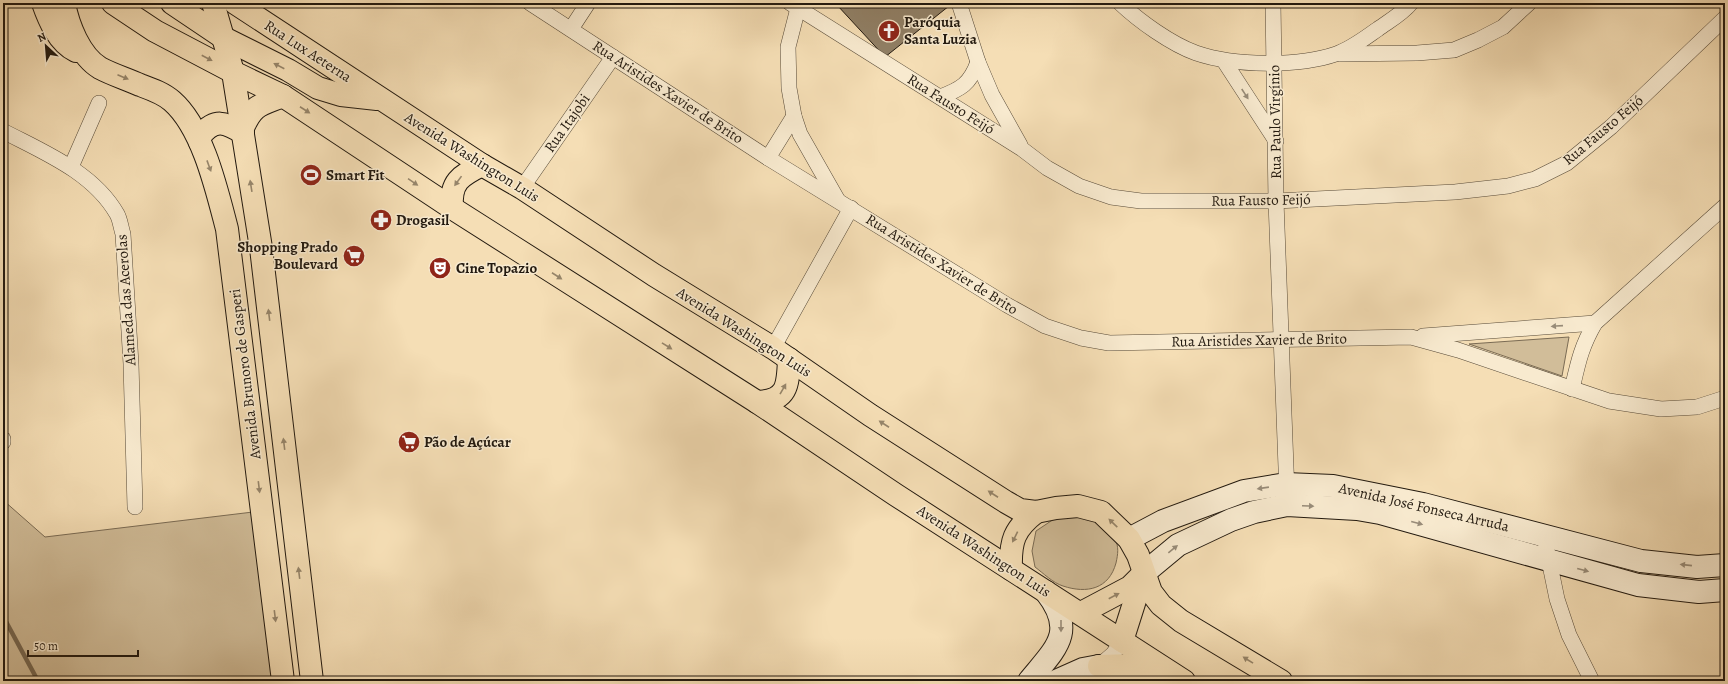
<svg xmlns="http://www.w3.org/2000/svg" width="1728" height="684" font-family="Alegreya,serif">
<rect width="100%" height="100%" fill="#f5deb5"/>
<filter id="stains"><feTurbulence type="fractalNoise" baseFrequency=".005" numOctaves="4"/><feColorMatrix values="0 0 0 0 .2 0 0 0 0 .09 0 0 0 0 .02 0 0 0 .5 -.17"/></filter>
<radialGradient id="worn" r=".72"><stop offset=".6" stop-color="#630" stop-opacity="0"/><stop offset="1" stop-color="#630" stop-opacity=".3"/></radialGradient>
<!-- green -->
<g fill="#d1bd99" stroke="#7a6b54">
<polygon points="1569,337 1562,376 1469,344"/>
<polygon points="3,500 45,537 253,512 273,681 3,681"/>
<path d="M1084,514C1095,520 1109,526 1115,539C1119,547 1118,554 1116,563C1109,589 1087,594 1063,586C1053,583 1043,573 1035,567L1032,551L1036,531L1057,517Z"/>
</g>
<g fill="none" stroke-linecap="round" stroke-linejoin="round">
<!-- stream -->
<polyline stroke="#756751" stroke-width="4.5" points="3,616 38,681"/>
</g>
<!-- building -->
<polygon fill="#907f65" stroke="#22190f" points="838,3 946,3 949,6 885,57 837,5"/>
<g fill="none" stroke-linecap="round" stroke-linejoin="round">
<!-- street casing -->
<g stroke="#574a38" stroke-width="16">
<g id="street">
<polyline points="530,3 768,158 1007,305 1045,326 1081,338 1109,343 1411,337 1458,350 1609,401 1661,409 1697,407 1725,398"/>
<polyline points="790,3 1022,149 1047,168 1079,186 1111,197 1141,201 1276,201 1455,192 1508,186 1535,179 1567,163 1611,127 1725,18"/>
<polyline points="801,3 798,8 788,47 789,88 794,116 800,134 837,199"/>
<polyline points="959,3 978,62 992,95 1020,145"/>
<path d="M1120,3C1139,21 1171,44 1196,53C1234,66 1298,67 1336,54C1351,49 1365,38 1378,29C1389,21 1402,14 1411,3"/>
<polyline points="1273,3 1276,201 1287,494"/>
<polyline points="571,29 588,3"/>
<polyline points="1339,54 1417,53 1454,50 1478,40 1503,27 1529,3"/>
<polyline points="1224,61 1276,141"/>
<path d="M940,97C961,89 970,84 978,62"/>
<path d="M3,131C43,152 93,172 117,214C120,219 121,228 123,234L131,364L135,507"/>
<polyline points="768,158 794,116"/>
<polyline points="71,167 99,103"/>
<polyline points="522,188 613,57"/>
<polyline points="1423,336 1595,323"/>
<polyline points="773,348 851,208"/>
<path d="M1572,389C1578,363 1581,347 1595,323L1725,206"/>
<polyline points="3,439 3,442"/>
<polyline points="1544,536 1557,599 1569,635 1592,681"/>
<polyline points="1099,666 1113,654 1122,641"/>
</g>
</g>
<!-- secondary casing -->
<g stroke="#22190f" stroke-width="24">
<g id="secondary">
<polyline points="1129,539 1163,521 1244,491 1286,484 1333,486 1423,504 1641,561 1697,567 1725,565"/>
<polyline points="1143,574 1178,545 1231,520 1254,512 1287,505 1357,509 1380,513 1638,585 1699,592 1725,590"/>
<path d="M1029,681C1056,648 1077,632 1046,592"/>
<polyline points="1056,681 1083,669 1099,666"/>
</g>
</g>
<!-- primary casing -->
<g stroke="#22190f" stroke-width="24">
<g id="primary">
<path d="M43,3C49,20 58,42 76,51"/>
<path d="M64,3C68,25 80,56 100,68C113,75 127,79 140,85C151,89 163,93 172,101C203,128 217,191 227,229L283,681"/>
<polyline points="113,3 155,31 233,72 283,96 452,208 757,402 896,495 1184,681"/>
<polyline points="172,3 224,38 288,70 318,88 341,95 377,99"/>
<polyline points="213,3 233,72 261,248 312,681"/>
<polyline points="235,3 482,165 522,188 654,275 773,348 870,415 1006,502 1020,510 1036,512 1056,508 1078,506 1101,512 1129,539 1138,555 1151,592 1161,605 1181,621 1281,681"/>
<path d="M243,128C253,104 261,105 283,96"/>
<path d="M200,142V136C215,118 225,122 243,133"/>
<path d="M452,208C450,182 460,176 482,165"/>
<path d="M757,402C788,401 788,385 789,359"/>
<path d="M1011,569C1010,541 1014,529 1036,512"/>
<polyline points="1081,613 1130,587 1143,574"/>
<polyline points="1122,641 1143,575"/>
<polyline points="1099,666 1135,665 1161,668"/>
</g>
</g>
<!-- street -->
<use href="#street" stroke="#f8eacf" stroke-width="15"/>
<!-- secondary -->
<use href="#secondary" stroke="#f8eacf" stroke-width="22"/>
<!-- primary -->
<use href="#primary" stroke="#f5deb5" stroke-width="22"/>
</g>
<!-- one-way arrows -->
<defs><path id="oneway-solid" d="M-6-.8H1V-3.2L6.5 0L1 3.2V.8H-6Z"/></defs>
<g fill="#96856a">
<use href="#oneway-solid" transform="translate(207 58) rotate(28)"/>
<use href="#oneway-solid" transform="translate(279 66) rotate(-153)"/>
<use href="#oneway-solid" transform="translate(123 77) rotate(23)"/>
<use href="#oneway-solid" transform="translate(305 110) rotate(33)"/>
<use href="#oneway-solid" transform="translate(209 166) rotate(70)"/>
<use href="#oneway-solid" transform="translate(458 181) rotate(126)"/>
<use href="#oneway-solid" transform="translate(413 182) rotate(34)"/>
<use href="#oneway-solid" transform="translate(251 186) rotate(-99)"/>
<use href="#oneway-solid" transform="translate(557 276) rotate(33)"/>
<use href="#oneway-solid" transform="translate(269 315) rotate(-97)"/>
<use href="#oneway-solid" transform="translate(667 346) rotate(32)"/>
<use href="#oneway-solid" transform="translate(783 389) rotate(-60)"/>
<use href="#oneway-solid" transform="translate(884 424) rotate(-147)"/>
<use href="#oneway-solid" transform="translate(284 444) rotate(-97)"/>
<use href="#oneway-solid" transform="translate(259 487) rotate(83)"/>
<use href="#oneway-solid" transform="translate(993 494) rotate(-147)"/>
<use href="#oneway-solid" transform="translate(1113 523) rotate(-136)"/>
<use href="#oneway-solid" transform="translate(1015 537) rotate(116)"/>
<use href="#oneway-solid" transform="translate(299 573) rotate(-97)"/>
<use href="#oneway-solid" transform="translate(1114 596) rotate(-28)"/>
<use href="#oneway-solid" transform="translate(275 616) rotate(83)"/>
<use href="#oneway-solid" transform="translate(1248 660) rotate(-148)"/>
</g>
<g fill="#988c79">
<use href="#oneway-solid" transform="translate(1245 94) rotate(57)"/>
<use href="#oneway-solid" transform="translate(1557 326) rotate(176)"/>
<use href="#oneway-solid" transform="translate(1263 488) rotate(172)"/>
<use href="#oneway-solid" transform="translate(1308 506) rotate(3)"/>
<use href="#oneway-solid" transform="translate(1417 523) rotate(15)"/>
<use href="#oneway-solid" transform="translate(1173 549) rotate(-39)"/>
<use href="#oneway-solid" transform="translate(1686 565) rotate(-174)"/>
<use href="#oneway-solid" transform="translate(1583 570) rotate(15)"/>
<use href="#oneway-solid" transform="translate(1061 626) rotate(90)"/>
</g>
<!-- icons -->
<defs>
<g id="church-disc" transform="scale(1.15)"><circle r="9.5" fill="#8f2418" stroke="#f8eacf"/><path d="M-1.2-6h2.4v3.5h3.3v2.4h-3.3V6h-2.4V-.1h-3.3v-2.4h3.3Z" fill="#fff"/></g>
<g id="stadium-disc" transform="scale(1.15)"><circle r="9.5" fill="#8f2418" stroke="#f8eacf"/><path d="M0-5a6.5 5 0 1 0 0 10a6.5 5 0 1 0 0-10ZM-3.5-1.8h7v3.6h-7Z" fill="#fff"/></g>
<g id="pharmacy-disc" transform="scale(1.15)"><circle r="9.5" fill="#8f2418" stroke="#f8eacf"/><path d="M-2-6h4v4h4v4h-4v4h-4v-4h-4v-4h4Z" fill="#fff"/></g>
<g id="supermarket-disc" transform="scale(1.15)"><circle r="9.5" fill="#8f2418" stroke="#f8eacf"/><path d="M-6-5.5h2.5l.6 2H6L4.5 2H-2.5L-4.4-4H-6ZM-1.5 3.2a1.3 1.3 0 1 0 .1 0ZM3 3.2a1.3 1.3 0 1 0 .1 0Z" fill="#fff"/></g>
<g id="theatre-disc" transform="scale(1.15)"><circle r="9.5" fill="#8f2418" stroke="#f8eacf"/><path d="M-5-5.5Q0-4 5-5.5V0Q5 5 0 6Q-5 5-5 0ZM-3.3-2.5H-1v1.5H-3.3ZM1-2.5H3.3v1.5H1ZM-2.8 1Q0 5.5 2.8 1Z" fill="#fff"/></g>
</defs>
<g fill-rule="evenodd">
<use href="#church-disc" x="889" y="31"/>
<use href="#stadium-disc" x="311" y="175"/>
<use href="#pharmacy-disc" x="381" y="220"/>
<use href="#supermarket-disc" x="354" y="256"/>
<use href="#theatre-disc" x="440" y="268"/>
<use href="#supermarket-disc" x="409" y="442"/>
</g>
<g text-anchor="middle" stroke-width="3" stroke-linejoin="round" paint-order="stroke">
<!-- poi labels -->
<g font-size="15" font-weight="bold" fill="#22190f" stroke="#f8eacf" text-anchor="start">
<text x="904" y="27">Paróquia<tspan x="904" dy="17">Santa Luzia</tspan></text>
<text x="326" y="180">Smart Fit</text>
<text x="396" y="225">Drogasil</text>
<text x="338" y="252" text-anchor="end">Shopping Prado<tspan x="338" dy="17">Boulevard</tspan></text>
<text x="456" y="273">Cine Topazio</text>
<text x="424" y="447">Pão de Açúcar</text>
</g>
<!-- street labels -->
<g font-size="15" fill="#22190f" stroke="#f8eacf">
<text transform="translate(308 51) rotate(33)" y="5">Rua Lux Aeterna</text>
<text transform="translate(668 92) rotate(33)" y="5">Rua Aristides Xavier de Brito</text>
<text transform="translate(951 104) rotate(32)" y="5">Rua Fausto Feijó</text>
<text transform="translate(1275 122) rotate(-91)" y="5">Rua Paulo Virgínio</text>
<text transform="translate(567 123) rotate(-55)" y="5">Rua Itajobi</text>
<text transform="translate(1603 130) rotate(-40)" y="5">Rua Fausto Feijó</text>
<text transform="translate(472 157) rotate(32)" y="5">Avenida Washington Luis</text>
<text transform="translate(1261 200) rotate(-1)" y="5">Rua Fausto Feijó</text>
<text transform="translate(942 264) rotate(32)" y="5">Rua Aristides Xavier de Brito</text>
<text transform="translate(126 300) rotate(-94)" y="5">Alameda das Acerolas</text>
<text transform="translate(744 332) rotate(32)" y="5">Avenida Washington Luis</text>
<text transform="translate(1259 340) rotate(-1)" y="5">Rua Aristides Xavier de Brito</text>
<text transform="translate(245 374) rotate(-97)" y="5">Avenida Brunoro de Gasperi</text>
<text transform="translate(1424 507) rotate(13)" y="5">Avenida José Fonseca Arruda</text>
<text transform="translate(984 551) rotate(33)" y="5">Avenida Washington Luis</text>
</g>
</g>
<!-- margin -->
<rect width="1728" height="684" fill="none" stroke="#f5deb5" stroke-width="16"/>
<rect x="4" y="4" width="1720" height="676" fill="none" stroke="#22190f" stroke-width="2"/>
<rect x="8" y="8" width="1712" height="668" fill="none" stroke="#22190f"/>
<!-- north arrow -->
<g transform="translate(46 46) rotate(334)" stroke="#f8eacf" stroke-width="3" paint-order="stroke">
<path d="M0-3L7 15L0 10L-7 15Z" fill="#22190f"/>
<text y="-6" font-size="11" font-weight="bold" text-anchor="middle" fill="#22190f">N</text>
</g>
<!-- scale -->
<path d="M28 650v6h110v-6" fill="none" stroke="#22190f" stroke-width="2"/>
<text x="34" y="650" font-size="12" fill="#22190f" stroke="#f8eacf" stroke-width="3" paint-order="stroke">50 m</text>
<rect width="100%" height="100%" filter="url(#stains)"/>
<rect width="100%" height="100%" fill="url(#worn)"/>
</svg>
